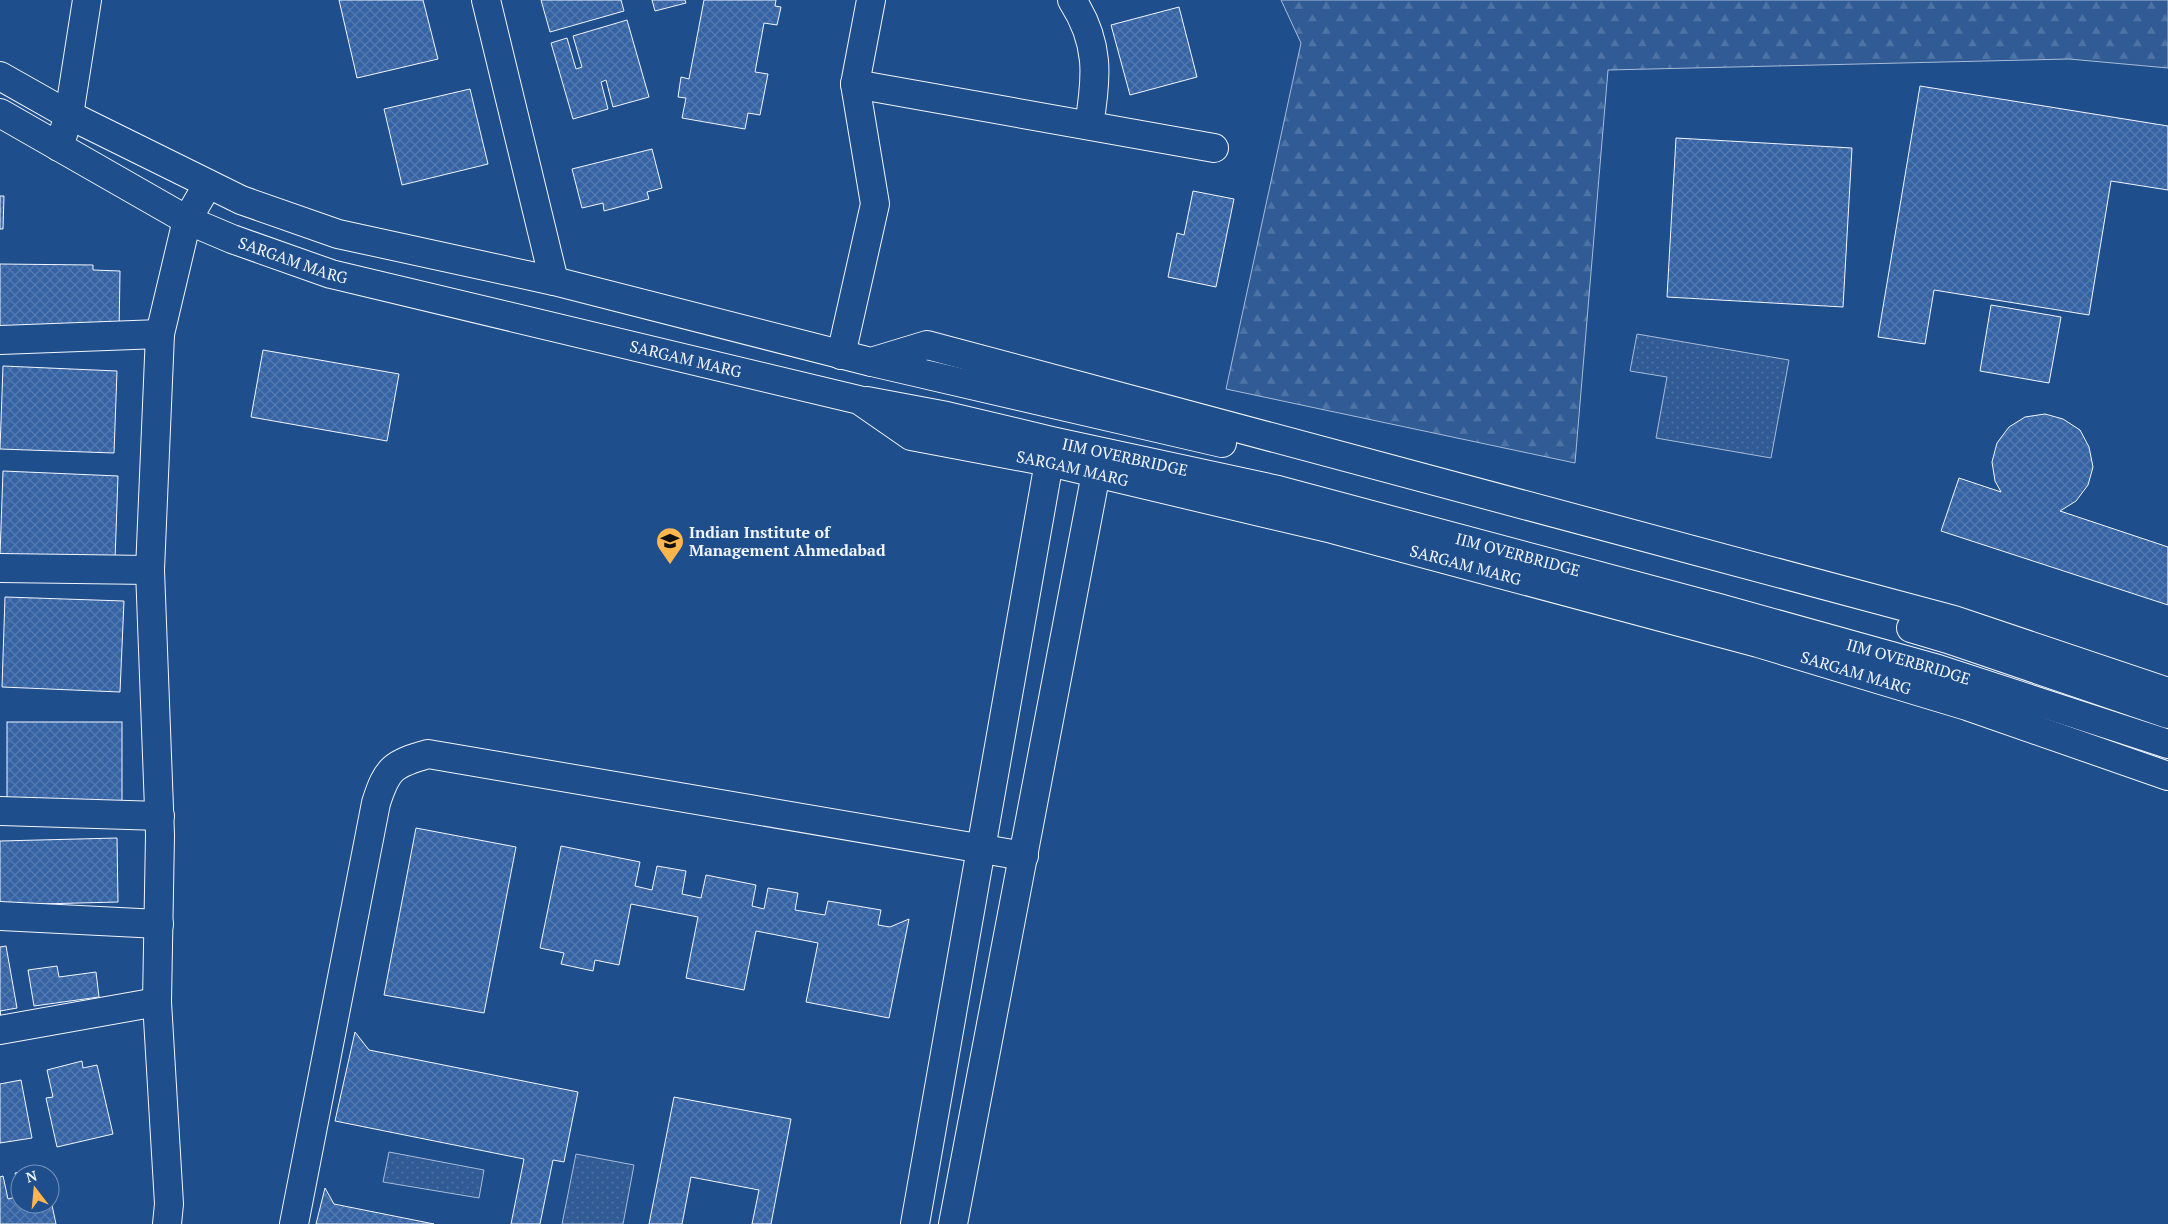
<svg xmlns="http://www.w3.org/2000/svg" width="2168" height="1224" font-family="'PT Serif',serif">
<defs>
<pattern id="green-dots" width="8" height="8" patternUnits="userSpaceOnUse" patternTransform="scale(1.25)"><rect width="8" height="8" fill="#305b95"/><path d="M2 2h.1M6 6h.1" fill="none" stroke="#4e73a5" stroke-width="1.8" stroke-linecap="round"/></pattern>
<pattern id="forest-firs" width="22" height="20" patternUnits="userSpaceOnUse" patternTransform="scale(1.25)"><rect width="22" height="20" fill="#305b95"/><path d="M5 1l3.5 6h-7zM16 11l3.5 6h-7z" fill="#4e73a5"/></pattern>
<pattern id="building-cross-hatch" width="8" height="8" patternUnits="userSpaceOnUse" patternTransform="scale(1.25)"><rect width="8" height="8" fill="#3563a3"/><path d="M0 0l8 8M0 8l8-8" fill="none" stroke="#537ab1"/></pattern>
</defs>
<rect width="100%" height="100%" fill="#1f4e8c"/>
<!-- green -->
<g fill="url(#green-dots)" stroke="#a8bbd7">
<polygon points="1637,334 1789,360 1771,458 1656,438 1667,377 1630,371"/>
<polygon points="389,1152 484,1170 479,1198 383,1182"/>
<polygon points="576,1154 634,1165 623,1224 562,1224"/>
</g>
<!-- forest -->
<polygon fill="url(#forest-firs)" stroke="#a8bbd7" points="1281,0 2168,0 2168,68 2069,59 1608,70 1575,463 1226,389 1301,43"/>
<!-- building -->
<g fill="url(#building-cross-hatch)" stroke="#f2f6ff">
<polygon points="339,0 423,0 438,59 357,78"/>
<polygon points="541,0 621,0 624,11 550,32"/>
<polygon points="652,0 685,0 686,3 655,11"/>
<polygon points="704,0 776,0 775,6 781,7 777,25 764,23 755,72 768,74 760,115 748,113 745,129 682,118 686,98 678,97 681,77 689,79"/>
<polygon points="1179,7 1197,77 1130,95 1111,25"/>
<polygon points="627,20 649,97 613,107 606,80 601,82 608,109 573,119 551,43 567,38 576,69 582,67 573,36"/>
<polygon points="1920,86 2168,126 2168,190 2111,181 2089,315 1934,290 1925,344 1878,337"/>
<polygon points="470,89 488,164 402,185 384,109"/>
<polygon points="1676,138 1852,148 1843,307 1667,297"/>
<polygon points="652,149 662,188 647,192 649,199 604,211 603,203 582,208 572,169"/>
<polygon points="1193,191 1234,199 1216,287 1168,277 1177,233 1184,235"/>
<polygon points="0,196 4,196 3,229 0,229"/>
<polygon points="0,264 93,265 93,270 120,271 119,335 0,333"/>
<polygon points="1991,305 2061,317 2049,383 1980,371"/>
<polygon points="263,350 399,374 387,441 251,417"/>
<polygon points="3,366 117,371 114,453 0,449"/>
<polygon points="2045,414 2063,419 2080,430 2089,447 2093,467 2088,485 2076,501 2060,511 2168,547 2168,605 1941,531 1959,478 2001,492 1995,481 1992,462 1997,443 2009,427 2025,417"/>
<polygon points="3,471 118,476 115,560 0,555"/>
<polygon points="5,597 124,601 120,692 2,687"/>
<rect x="7" y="722" width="115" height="86"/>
<polygon points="416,828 516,847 484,1013 384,995"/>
<polygon points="117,838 118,902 0,905 0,841"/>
<polygon points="561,846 640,862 635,886 652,890 657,866 686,871 682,894 701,898 706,875 756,885 752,906 764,909 768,888 798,893 795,910 825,915 828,901 881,910 878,925 890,927 909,919 889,1018 806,1002 818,943 756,931 744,990 686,978 698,917 631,904 619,965 595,960 593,971 561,964 564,953 540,948"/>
<polygon points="6,946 17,1008 0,1011 2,1021 0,1022 0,947"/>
<polygon points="57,966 59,977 96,972 99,997 34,1006 28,970"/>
<polygon points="355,1032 369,1050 578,1092 564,1162 553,1160 540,1224 511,1224 524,1159 335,1121"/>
<polygon points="82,1061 83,1068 97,1065 113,1134 57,1147 46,1098 53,1097 47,1070"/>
<polygon points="21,1080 32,1138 0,1143 0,1084"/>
<polygon points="674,1097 791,1119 771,1224 752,1224 759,1190 691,1177 682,1224 649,1224"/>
<polygon points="44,1167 45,1174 20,1174 20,1204 50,1204 50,1196 56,1224 0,1224 0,1177 3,1176 8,1199 20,1196 15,1173"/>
<polygon points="325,1188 334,1204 434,1224 316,1224"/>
</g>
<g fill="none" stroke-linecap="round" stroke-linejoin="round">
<!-- minor casing -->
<g stroke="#f2f6ff" stroke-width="30">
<g id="minor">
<polyline points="486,0 554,281"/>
<path d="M1072,0C1100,43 1097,77 1089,125"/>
<polyline points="855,84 1214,148"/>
<polyline points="59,147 69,115 87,0"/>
<polyline points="0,340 160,334"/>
<polyline points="841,355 875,204 855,84 871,0"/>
<polyline points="0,568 150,570"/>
<polyline points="0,811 160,816"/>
<polyline points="0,916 159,924"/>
<polyline points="0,1030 157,1002"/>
<polyline points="167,1224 169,1204 157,1002 160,835 150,570 160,334 187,220 208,184"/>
<path d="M294,1224L376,803C387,768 393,764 428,754L1024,856"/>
<polyline points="915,1224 1049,462"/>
<polyline points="953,1224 1096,473"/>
</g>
</g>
<!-- major casing -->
<g stroke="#f2f6ff" stroke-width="30">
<g id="major">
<polyline points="0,76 69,115 241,200 338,234 554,281 871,362 927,345 1954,620 2168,692"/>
<path id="s1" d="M0,113L187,220L232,239L331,274L859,400L911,436L1049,462L1332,529L1758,643L1967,706L2168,776"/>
<polyline points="872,362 1222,443"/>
<path id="s2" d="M867,401L947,416L1052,441L1278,490L1719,608L1938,669L2168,744"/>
<polyline points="1911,628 1948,639 2168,714"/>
</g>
</g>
<!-- minor -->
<use href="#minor" stroke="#1f4e8c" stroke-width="28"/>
<!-- major -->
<use href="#major" stroke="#1f4e8c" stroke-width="28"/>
</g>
<!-- icons -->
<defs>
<g id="university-pin" transform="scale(1.4375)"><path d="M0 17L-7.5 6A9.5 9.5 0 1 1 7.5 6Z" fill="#ffb74d" stroke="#1f4e8c"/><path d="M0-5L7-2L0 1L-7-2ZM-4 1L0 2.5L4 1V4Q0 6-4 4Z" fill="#111"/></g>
</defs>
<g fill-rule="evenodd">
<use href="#university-pin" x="670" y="541"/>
</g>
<g text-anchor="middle" stroke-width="4" stroke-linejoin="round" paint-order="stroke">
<!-- street labels -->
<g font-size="16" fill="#f2f6ff" stroke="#1f4e8c">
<text dy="6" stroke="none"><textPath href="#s1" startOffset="329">SARGAM MARG</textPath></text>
<text dy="6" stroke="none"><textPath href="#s1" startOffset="734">SARGAM MARG</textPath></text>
<text dy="6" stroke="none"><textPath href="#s2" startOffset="264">IIM OVERBRIDGE</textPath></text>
<text dy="6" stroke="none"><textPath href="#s1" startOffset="1140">SARGAM MARG</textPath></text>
<text dy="6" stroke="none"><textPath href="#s2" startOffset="669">IIM OVERBRIDGE</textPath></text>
<text dy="6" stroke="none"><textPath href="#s1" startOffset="1545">SARGAM MARG</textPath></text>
<text dy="6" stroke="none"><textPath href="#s2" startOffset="1074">IIM OVERBRIDGE</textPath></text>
<text dy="6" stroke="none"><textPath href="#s1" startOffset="1950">SARGAM MARG</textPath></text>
</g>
<!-- poi labels -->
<g font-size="16" font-weight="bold" fill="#f2f6ff" stroke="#1f4e8c" text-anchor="start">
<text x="689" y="538">Indian Institute of<tspan x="689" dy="18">Management Ahmedabad</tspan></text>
</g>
</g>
<!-- north arrow -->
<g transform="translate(35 1189) rotate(344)"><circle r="24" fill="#1f4e8c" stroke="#7391ba"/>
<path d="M0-4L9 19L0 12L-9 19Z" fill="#ffb74d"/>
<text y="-8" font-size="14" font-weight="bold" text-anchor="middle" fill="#f2f6ff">N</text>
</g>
</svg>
